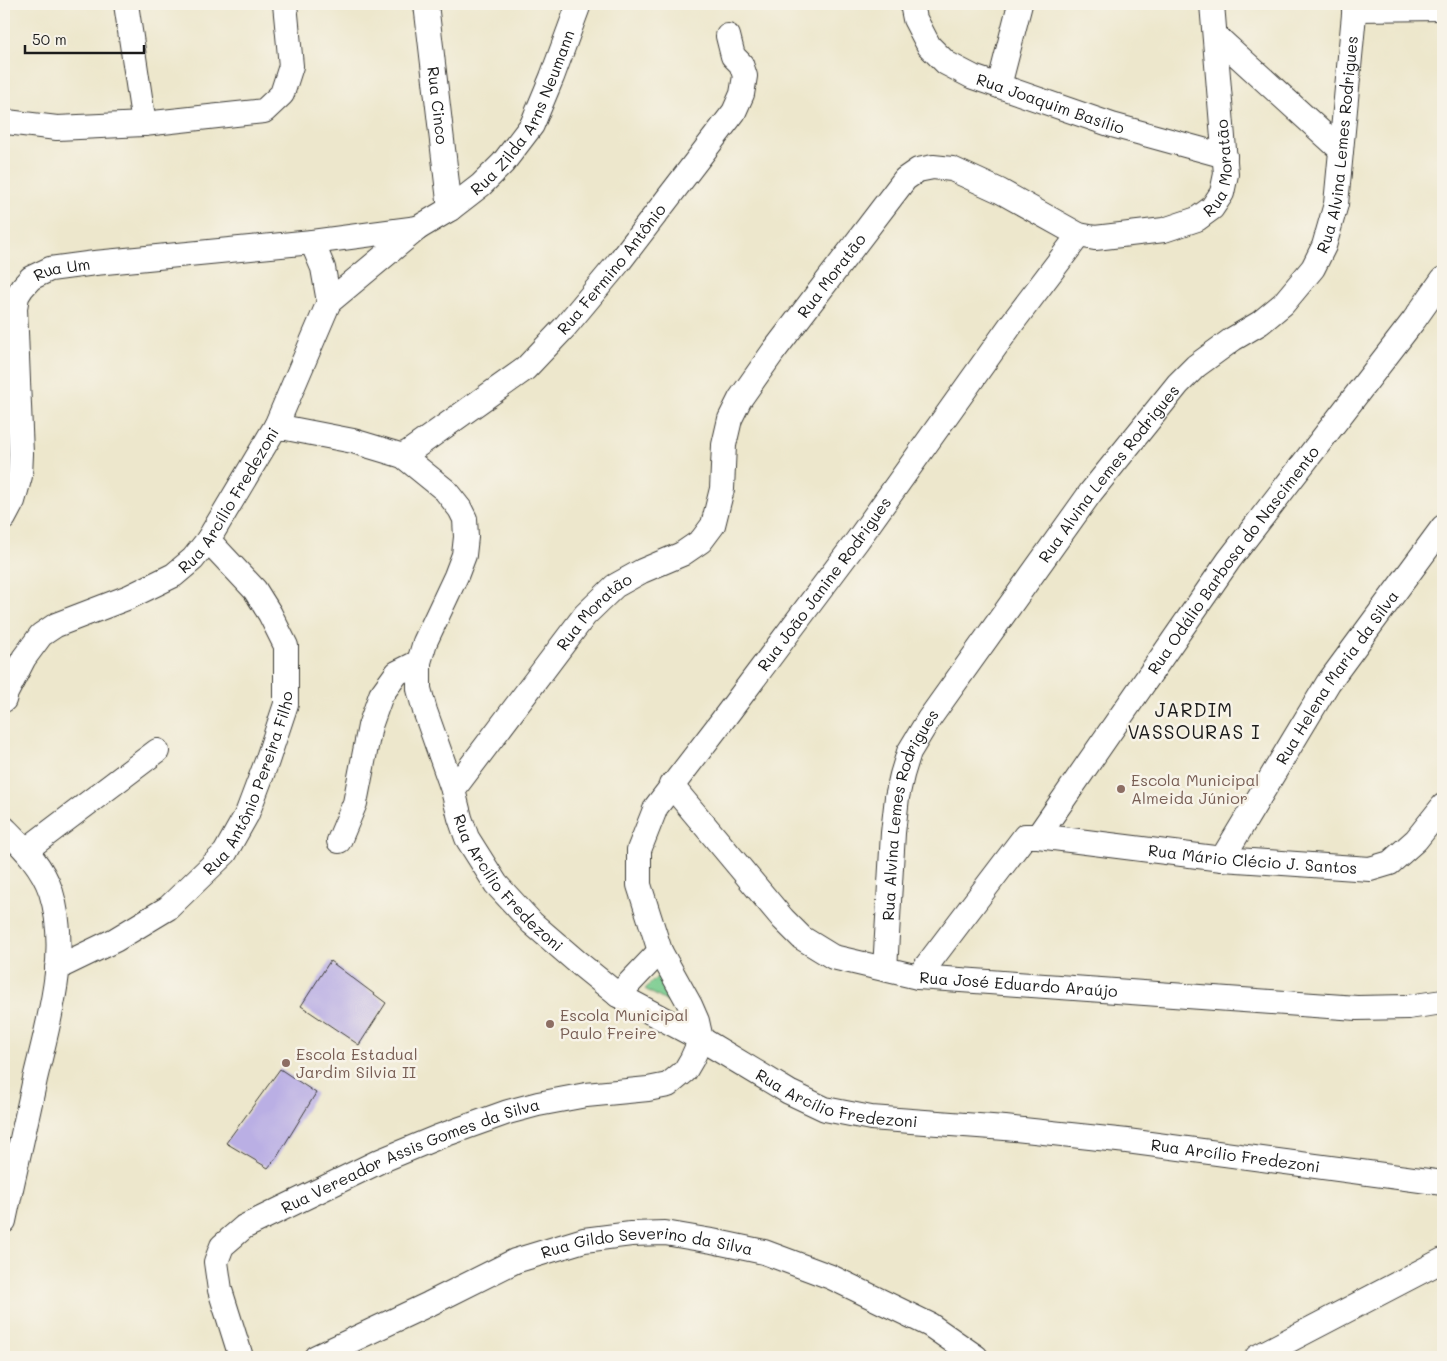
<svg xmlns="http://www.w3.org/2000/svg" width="1447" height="1361" font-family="Mali,sans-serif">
<rect width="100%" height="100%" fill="#f7f3e8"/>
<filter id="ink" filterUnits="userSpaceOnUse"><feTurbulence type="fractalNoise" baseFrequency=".02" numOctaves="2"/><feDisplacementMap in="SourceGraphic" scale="10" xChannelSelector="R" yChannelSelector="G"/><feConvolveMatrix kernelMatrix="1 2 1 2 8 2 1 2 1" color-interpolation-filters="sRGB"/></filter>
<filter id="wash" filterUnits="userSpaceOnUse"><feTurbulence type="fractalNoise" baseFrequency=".0096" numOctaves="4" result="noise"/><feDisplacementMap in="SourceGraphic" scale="20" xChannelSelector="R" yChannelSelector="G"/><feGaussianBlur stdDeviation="1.12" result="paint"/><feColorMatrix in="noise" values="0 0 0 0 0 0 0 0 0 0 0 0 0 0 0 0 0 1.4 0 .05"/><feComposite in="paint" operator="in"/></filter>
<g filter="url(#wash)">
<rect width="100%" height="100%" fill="#ede7cc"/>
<!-- green -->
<polygon fill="#79cc8f" stroke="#4a7456" points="663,971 688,1014 645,989"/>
<g id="blocks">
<!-- building -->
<g fill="#baafe4">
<polygon points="330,961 386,1003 359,1045 301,1006"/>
<polygon points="280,1069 316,1093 277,1157 268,1168 226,1143"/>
</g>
</g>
</g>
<g filter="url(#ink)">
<use href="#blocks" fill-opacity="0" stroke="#3b3a36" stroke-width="1"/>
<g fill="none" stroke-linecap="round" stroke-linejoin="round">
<!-- minor casing -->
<g stroke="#3b3a36" stroke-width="26">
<g id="minor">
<polyline points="126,4 144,124"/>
<path id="s1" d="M426,4L450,209"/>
<path id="s2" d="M912,4L915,19L929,46L946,63L973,77L1112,125L1225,156"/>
<polyline points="1354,9 1443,8"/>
<polyline points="1215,35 1341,150"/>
<polyline points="999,86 1020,4"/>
<polyline points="4,120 7,122 57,128 144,124 264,111 282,94 291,66 285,4"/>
<polyline points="312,242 323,268 329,302"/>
<path id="s3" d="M276,426L329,302L418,228L450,209L481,185L503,163L532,125L552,77L579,4"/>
<path id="s4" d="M403,456L525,369L564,328L619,262L734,112L742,94L745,76L741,64L733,56L728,36"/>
<path id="s5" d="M4,518L13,501L20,476L21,454L15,308L17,296L22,288L31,278L50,269L95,263L312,242L418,228"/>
<path id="s6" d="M4,700L6,693L24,658L41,635L56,625L129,597L174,575L193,559L208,540L276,426L353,441L403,456L445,490L460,509L465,519L466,537L464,555L456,576L425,642L419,662V689L425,711L453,790L460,818L467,838L496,884L532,923L576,961L618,995L701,1039L789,1092L825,1109L871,1118L1005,1128L1127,1141L1443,1183"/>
<path id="s7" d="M671,785L783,919L802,938L833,957L918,977L1357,1008L1408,1007L1443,1002"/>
<path id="s8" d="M453,790L585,615L615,586L642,571L682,554L701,541L713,525L722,489L724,445L730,419L740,399L773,352L905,179L918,170L933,167L952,169L1000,191L1079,235L1095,238L1164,230L1197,219L1212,208L1222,193L1226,174L1212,4"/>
<path d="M4,828C23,847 42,865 51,892C70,952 49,1020 35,1079C25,1127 14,1174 4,1221"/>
<path id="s9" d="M1038,836L1222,859L1370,869L1390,863L1416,840L1443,806"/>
<polyline points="339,841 355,803 370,726 381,695 397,673 419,662"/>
<polyline points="26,850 157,751"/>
<path id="s10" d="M1222,859L1328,683L1443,527"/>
<path id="s11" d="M57,968L115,940L168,908L225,853L247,814L267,761L286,704V646L270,614L255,590L208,540"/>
<path id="s12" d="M885,969L893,833L897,797L902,775L909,752L929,719L1091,492L1178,384L1196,366L1233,339L1260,323L1283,304L1313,268L1324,246L1336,204L1355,4"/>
<path id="s13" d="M918,977L1025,836H1038L1229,560L1414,320L1443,279"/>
<polyline points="618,995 660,951"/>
<path id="s14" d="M241,1357L220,1290L216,1262L222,1246L244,1227L380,1161L438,1137L508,1112L538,1104L586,1095L648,1089L668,1085L685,1071L692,1059L701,1039L697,1021L690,1005L660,951L639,885V850L656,807L722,721L857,541L1013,322L1079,235"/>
<path id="s15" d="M316,1357L429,1304L515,1261L584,1240L631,1234L665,1233L712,1241L764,1252L831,1277L930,1325L976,1357"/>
<polyline points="1257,1357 1443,1260"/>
</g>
</g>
<!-- minor -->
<use href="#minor" stroke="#fff" stroke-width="24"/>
</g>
</g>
<!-- markers -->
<g fill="#8d6e63" stroke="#f7f3e8" stroke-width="2">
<circle cx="1121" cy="789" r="5"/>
<circle cx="550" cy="1024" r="5"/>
<circle cx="286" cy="1063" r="5"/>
</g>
<g text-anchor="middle" stroke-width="5" stroke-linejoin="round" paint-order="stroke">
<!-- street labels -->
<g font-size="16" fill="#1c1c1c" stroke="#f7f3e8">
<text dy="6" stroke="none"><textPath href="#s2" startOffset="182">Rua Joaquim Basílio</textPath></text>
<text dy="6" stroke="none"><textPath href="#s1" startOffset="102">Rua Cinco</textPath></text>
<text dy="6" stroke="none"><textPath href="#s3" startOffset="412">Rua Zilda Arns Neumann</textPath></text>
<text dy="6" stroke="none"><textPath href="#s12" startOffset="982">Rua Alvina Lemes Rodrigues</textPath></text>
<text dy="6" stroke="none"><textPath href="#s8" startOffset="1158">Rua Moratão</textPath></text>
<text dy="6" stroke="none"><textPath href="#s4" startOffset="282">Rua Fermino Antônio</textPath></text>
<text dy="6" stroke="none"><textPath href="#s5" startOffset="281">Rua Um</textPath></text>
<text dy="6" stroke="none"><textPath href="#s8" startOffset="662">Rua Moratão</textPath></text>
<text dy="6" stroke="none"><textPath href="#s12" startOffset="562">Rua Alvina Lemes Rodrigues</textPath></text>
<text dy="6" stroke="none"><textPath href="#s6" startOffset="315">Rua Arcílio Fredezoni</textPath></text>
<text dy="6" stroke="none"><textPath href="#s13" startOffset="528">Rua Odálio Barbosa do Nascimento</textPath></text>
<text dy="6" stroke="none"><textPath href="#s14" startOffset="1181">Rua João Janine Rodrigues</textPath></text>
<text dy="6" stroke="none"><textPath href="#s8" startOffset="228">Rua Moratão</textPath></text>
<text dy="6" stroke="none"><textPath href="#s10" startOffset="215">Rua Helena Maria da Silva</textPath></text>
<text dy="6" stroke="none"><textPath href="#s11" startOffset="279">Rua Antônio Pereira Filho</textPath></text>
<text dy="6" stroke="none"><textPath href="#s12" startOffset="158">Rua Alvina Lemes Rodrigues</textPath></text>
<text dy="6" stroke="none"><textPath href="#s9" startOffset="216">Rua Mário Clécio J. Santos</textPath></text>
<text dy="6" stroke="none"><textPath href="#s6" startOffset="1020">Rua Arcílio Fredezoni</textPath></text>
<text dy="6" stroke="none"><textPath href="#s7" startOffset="426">Rua José Eduardo Araújo</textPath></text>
<text dy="6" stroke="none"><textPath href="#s6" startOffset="1424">Rua Arcílio Fredezoni</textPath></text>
<text dy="6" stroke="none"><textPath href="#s6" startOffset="1829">Rua Arcílio Fredezoni</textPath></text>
<text dy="6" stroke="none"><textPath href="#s14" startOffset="326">Rua Vereador Assis Gomes da Silva</textPath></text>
<text dy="6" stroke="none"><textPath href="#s15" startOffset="356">Rua Gildo Severino da Silva</textPath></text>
</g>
<!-- education labels -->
<g font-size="16" fill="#785e54" stroke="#f7f3e8" text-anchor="start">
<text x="1131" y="786">Escola Municipal<tspan x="1131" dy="18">Almeida Júnior</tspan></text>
<text x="560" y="1021">Escola Municipal<tspan x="560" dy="18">Paulo Freire</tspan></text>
<text x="296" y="1060">Escola Estadual<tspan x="296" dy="18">Jardim Silvia II</tspan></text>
</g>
<!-- quarter labels -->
<g font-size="19" letter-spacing="1" fill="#1c1c1c" stroke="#f7f3e8">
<text x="1194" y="717">JARDIM<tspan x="1194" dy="22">VASSOURAS I</tspan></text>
</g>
</g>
<!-- margin -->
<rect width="1447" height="1361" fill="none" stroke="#f7f3e8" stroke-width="20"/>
<!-- scale -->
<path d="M25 45v8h119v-8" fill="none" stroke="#1c1c1c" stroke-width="2.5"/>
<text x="32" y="45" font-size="15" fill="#1c1c1c" stroke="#f7f3e8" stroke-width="4" paint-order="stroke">50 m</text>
</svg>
